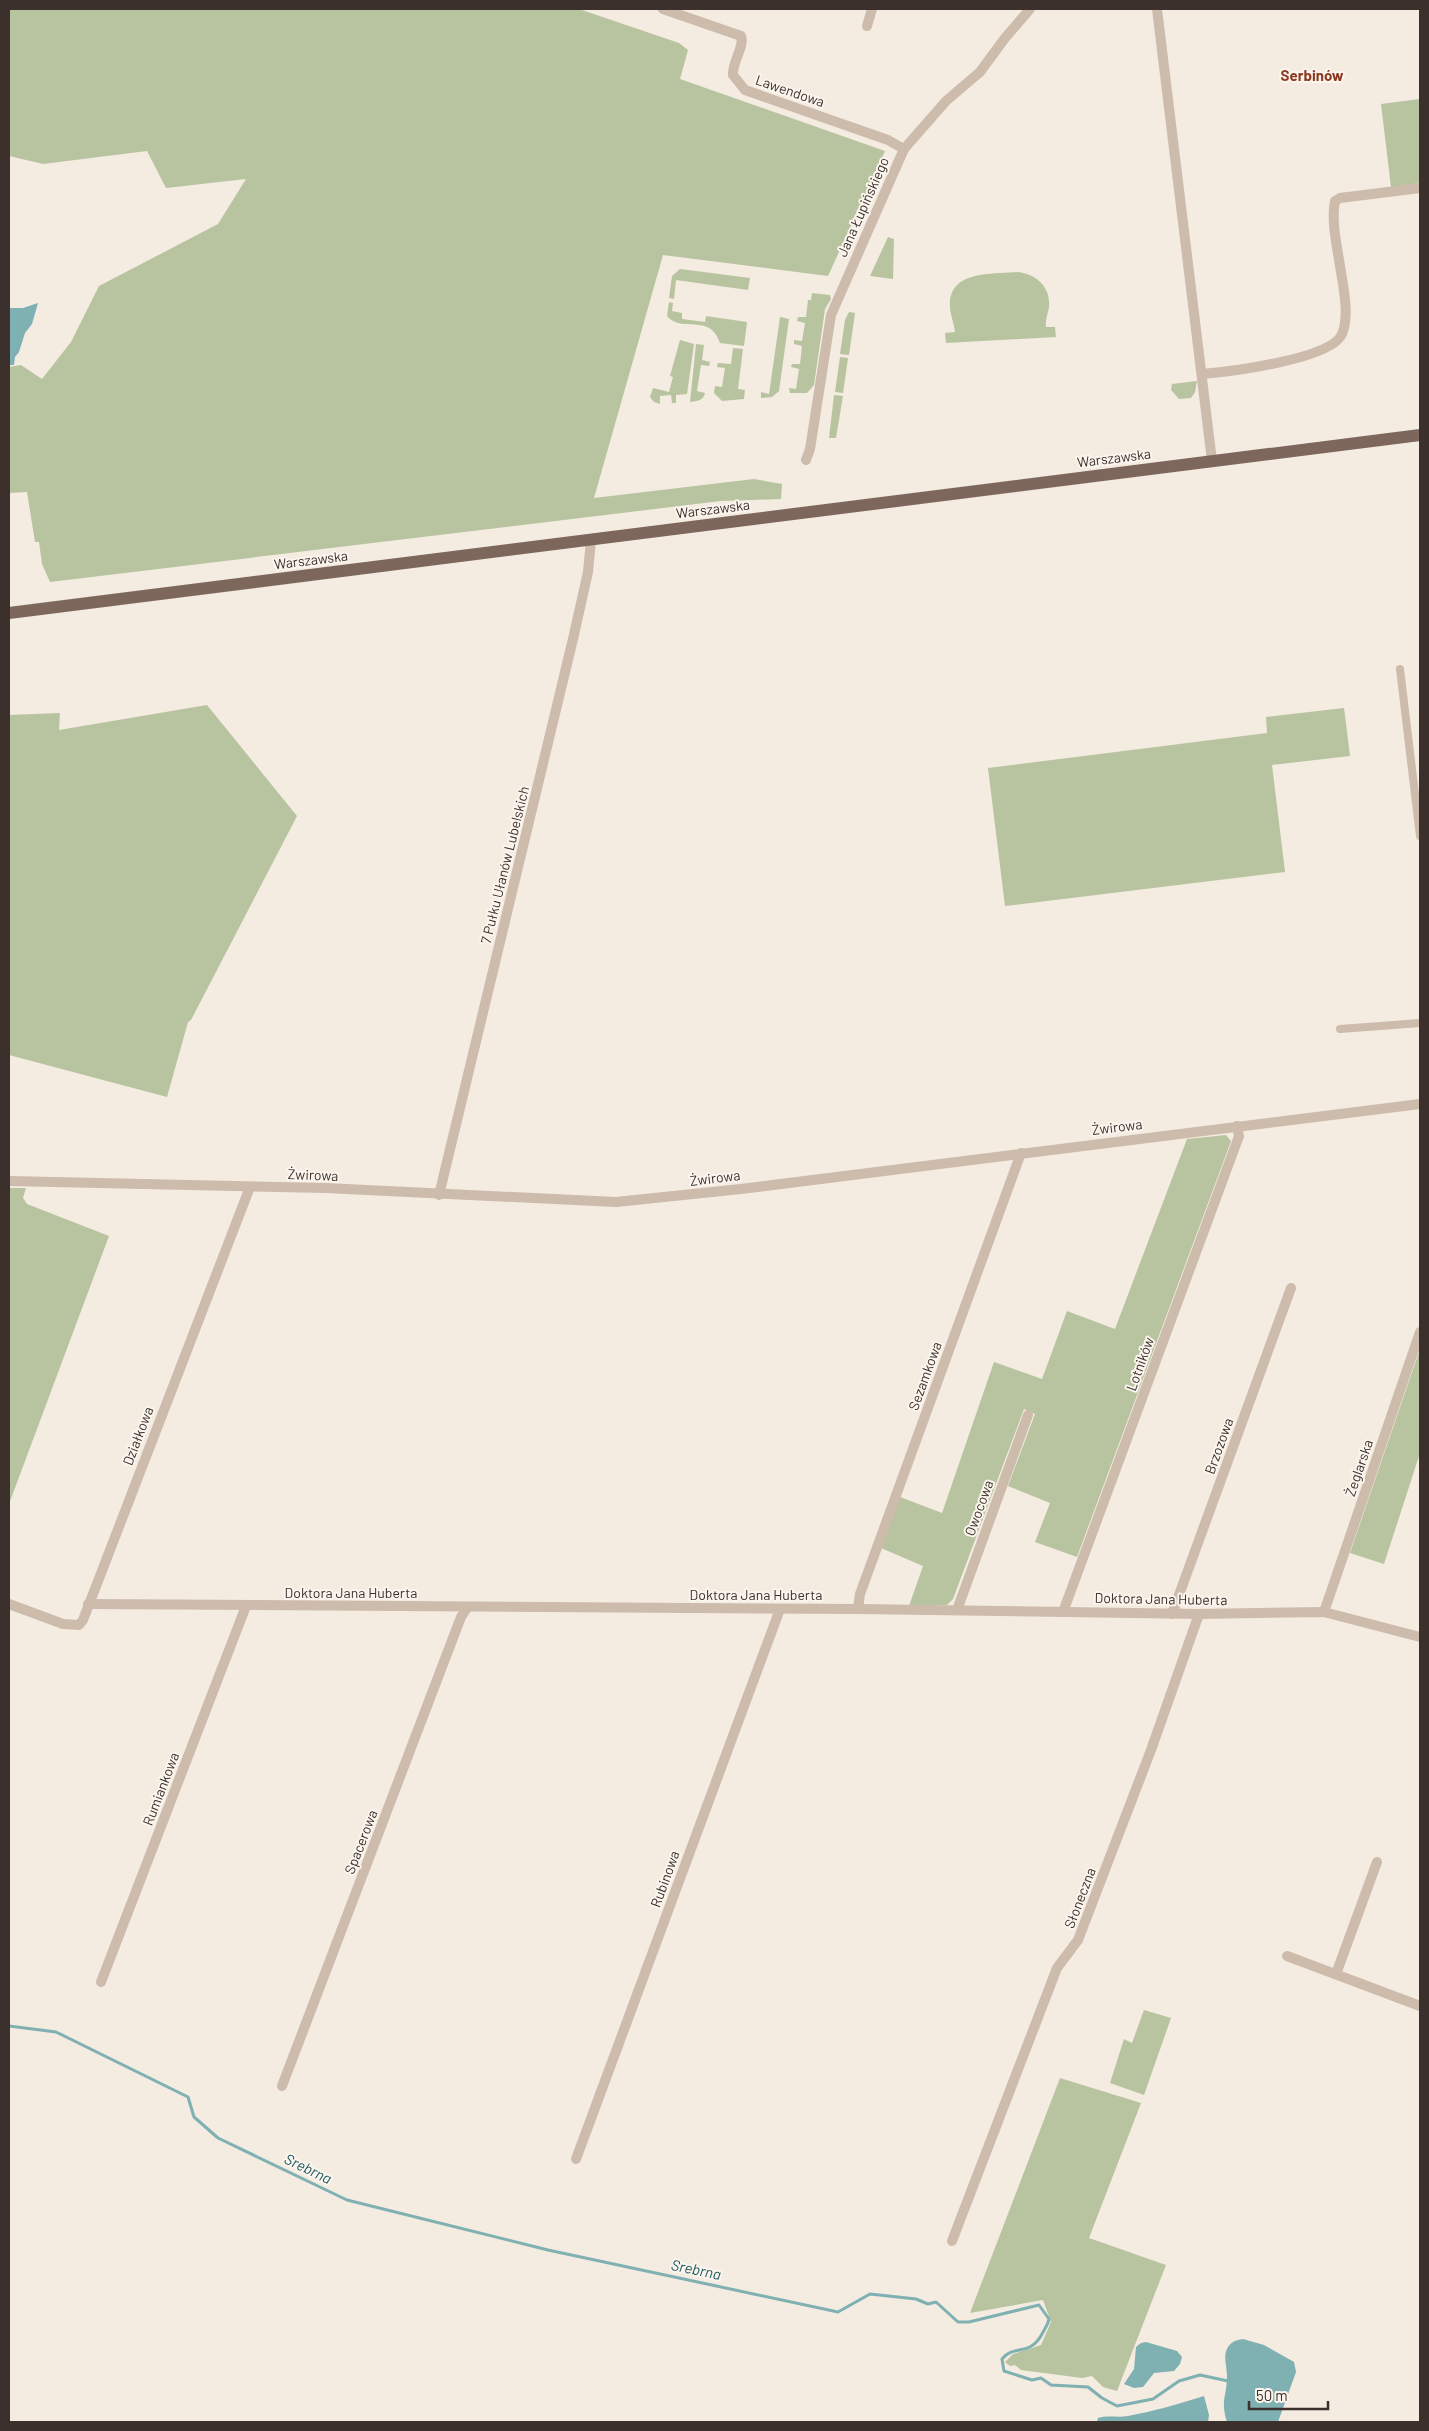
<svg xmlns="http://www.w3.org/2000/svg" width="1429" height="2431" font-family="Barlow,sans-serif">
<rect width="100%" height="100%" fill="#f4ebe1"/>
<!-- green -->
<g fill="#b8c4a0">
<polygon points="9,9 579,9 679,43 688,50 680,79 885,151 828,276 663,255 594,498 754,479 782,484 781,499 721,501 50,582 42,564 39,542 35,542 27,492 9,493 9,367 21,365 42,379 71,342 99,286 218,224 246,179 166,188 147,151 43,164 9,156"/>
<polygon points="1420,99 1420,183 1391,187 1381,104"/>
<polygon points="888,237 894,239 893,279 870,276"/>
<polygon points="680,269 750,278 748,290 676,280 674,299 669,298 672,276"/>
<path d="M1018,272C1036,274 1051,287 1049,307C1048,314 1045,319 1046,327H1055L1056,337L946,343L945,333L955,332C954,322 949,312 950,302C952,270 995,274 1018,272Z"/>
<polygon points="812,293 830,295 831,299 825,309 814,385 807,393 790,393 789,388 796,389 799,369 791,367 792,364 800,364 802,346 794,344 794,340 802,341 805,323 797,321 798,317 806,317 808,300 811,300"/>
<path d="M669,302L673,303L672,311L682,313V319L705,322L706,316L747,322L744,346L720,343C710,312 682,334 667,316Z"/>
<polygon points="849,312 855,313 849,355 840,354 845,320"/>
<polygon points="780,317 789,319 779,391 772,397 761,398 761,392 769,394"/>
<polygon points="680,340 694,344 687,394 676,395 676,403 672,403 671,395 660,396 660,404 654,402 650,397 653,388 669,392 673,377 670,376"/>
<path d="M696,344L704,345L702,360L710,362L709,366L701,365L697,391L705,393C703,401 697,401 690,402Z"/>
<polygon points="733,348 743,349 738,389 745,390 744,399 722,401 714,393 715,386 722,387 725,368 717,367 718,363 731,364"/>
<polygon points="840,357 848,358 843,393 835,392"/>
<polygon points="1197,381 1195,392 1191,398 1179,399 1171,390 1172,384"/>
<polygon points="834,395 843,396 836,438 829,438"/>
<polygon points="207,705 297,816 191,1020 188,1022 167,1097 9,1055 9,715 60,713 59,730"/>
<polygon points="1344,708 1350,756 1272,765 1285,872 1005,906 988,768 1267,733 1266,717"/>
<polygon points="1226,1135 1231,1141 1077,1557 1035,1542 1050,1503 1008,1486 1035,1414 1024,1409 953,1599 947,1605 909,1606 923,1566 881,1548 900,1497 942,1513 994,1362 1042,1379 1067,1311 1115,1329 1187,1139"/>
<polygon points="9,1188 26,1188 23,1198 27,1204 109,1236 9,1504"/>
<polygon points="1420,1349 1420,1453 1384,1564 1350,1553"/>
<polygon points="1144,2010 1171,2018 1144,2095 1110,2083 1124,2039 1132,2043"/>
<polygon points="1060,2078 1141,2103 1089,2238 1166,2265 1117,2391 1103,2387 1092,2376 1082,2378 1021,2370 1015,2365 1010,2366 1005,2362 1013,2354 1041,2345 1051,2322 1043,2300 970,2313"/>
</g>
<!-- water -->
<g fill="#7fb0b2">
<polygon points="38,303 32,324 25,333 19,352 15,357 14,365 9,365 9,308 23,308"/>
<path d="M1243,2339L1264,2345L1294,2362L1296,2372L1278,2422H1227C1220,2399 1227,2397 1227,2376C1227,2367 1223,2357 1227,2349C1230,2342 1236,2340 1243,2339Z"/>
<polygon points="1146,2342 1177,2351 1182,2357 1180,2364 1174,2371 1154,2373 1143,2387 1134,2388 1124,2384 1134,2369 1136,2347 1141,2343"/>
<path d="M1204,2396L1209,2415L1208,2422H1097L1098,2418C1108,2415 1118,2418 1128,2416C1154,2411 1179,2404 1204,2396Z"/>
</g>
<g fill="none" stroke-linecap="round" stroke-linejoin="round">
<!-- stream -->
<path stroke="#7fb0b2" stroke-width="3" d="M9,2026L56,2032L188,2097L194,2117L218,2138L347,2200L548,2250L838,2312L870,2294L916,2299L928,2304L936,2302L958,2322H969L1039,2305L1049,2319C1048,2325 1045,2328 1042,2334C1030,2357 1014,2344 1002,2359L1004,2371L1032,2380L1041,2378L1051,2385L1088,2387L1102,2398L1117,2406L1153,2399L1179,2381L1200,2375L1228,2381"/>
<!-- pedestrian -->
<g stroke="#cdbbac" stroke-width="8">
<polyline points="1400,669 1420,836"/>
<polyline points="1340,1029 1420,1023"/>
</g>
<!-- minor -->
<g stroke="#cdbbac" stroke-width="10">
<path d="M663,9L741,36C745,46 732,62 733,75L745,90L888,140L904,149"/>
<polyline points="1157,9 1212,461"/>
<polyline points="867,26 872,9"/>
<path d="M1202,374C1229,372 1332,359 1342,334C1350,315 1343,286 1340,266C1337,246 1331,221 1335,201L1340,198L1420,188"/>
<polyline points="806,460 810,449 831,315 904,149 946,101 980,72 1005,38 1030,9"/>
<polyline points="9,1181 326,1188 616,1202 741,1189 1420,1104"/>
<polyline points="439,1195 573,639 588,572 591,540"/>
<polyline points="9,1604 63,1624 79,1625 83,1620 250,1187"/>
<polyline points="88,1604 858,1609 1199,1614 1324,1612 1420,1637"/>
<polyline points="858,1609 860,1594 1021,1153"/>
<polyline points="957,1610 1028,1415"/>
<polyline points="1063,1612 1239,1136 1237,1126"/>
<polyline points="1324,1612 1420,1332"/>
<polyline points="1172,1614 1291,1288"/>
<polyline points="1287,1956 1420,2006"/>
<polyline points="1336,1974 1377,1862"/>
<polyline points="101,1982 246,1606"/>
<polyline points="282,2086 461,1617 467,1608"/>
<polyline points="576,2159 780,1609"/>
<polyline points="952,2241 1057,1968 1078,1940 1151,1750 1199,1614"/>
</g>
<!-- primary -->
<polyline stroke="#7d675c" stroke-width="12" points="9,613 1420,435"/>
</g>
<g text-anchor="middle" stroke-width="4" stroke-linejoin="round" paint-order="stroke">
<!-- street labels -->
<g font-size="14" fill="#3b302b" stroke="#fbf5ee">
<text transform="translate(790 91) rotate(19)" y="5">Lawendowa</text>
<text transform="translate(863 207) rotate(-66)" y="5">Jana Łupińskiego</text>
<text transform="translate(1114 458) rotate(-7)" y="5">Warszawska</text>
<text transform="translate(713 509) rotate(-7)" y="5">Warszawska</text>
<text transform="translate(311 560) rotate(-7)" y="5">Warszawska</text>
<text transform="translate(505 865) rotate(-76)" y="5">7 Pułku Ułanów Lubelskich</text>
<text transform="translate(1117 1127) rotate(-7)" y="5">Żwirowa</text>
<text transform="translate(313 1175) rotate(2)" y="5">Żwirowa</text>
<text transform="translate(715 1178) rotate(-7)" y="5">Żwirowa</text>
<text transform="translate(1140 1364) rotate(-70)" y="5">Lotników</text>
<text transform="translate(925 1376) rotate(-70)" y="5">Sezamkowa</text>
<text transform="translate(138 1436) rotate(-69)" y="5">Działkowa</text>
<text transform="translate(1219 1446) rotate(-70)" y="5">Brzozowa</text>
<text transform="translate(1359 1468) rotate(-71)" y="5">Żeglarska</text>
<text transform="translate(979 1508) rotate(-70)" y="5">Owocowa</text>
<text x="351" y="1598">Doktora Jana Huberta</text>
<text x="756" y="1600">Doktora Jana Huberta</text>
<text transform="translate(1161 1599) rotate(1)" y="5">Doktora Jana Huberta</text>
<text transform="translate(161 1789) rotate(-69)" y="5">Rumiankowa</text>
<text transform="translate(361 1842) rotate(-69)" y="5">Spacerowa</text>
<text transform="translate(665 1879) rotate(-70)" y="5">Rubinowa</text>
<text transform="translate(1080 1898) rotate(-69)" y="5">Słoneczna</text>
</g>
<!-- neighbourhood labels -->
<g font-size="15" font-weight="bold" fill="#8c3b22" stroke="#fbf5ee">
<text x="1312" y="81">Serbinów</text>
</g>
<!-- water labels -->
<g font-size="15" font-style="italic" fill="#1f5a5e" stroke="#fbf5ee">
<text transform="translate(308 2169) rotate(26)" y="5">Srebrna</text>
<text transform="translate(696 2270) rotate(12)" y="5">Srebrna</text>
</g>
</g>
<!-- border -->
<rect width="1429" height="2431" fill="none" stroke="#3b302b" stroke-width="20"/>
<!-- scale -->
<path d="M1249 2401v8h79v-8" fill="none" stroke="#3b302b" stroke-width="2.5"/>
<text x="1256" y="2401" font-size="15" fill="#3b302b" stroke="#fbf5ee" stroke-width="4" paint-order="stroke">50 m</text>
</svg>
